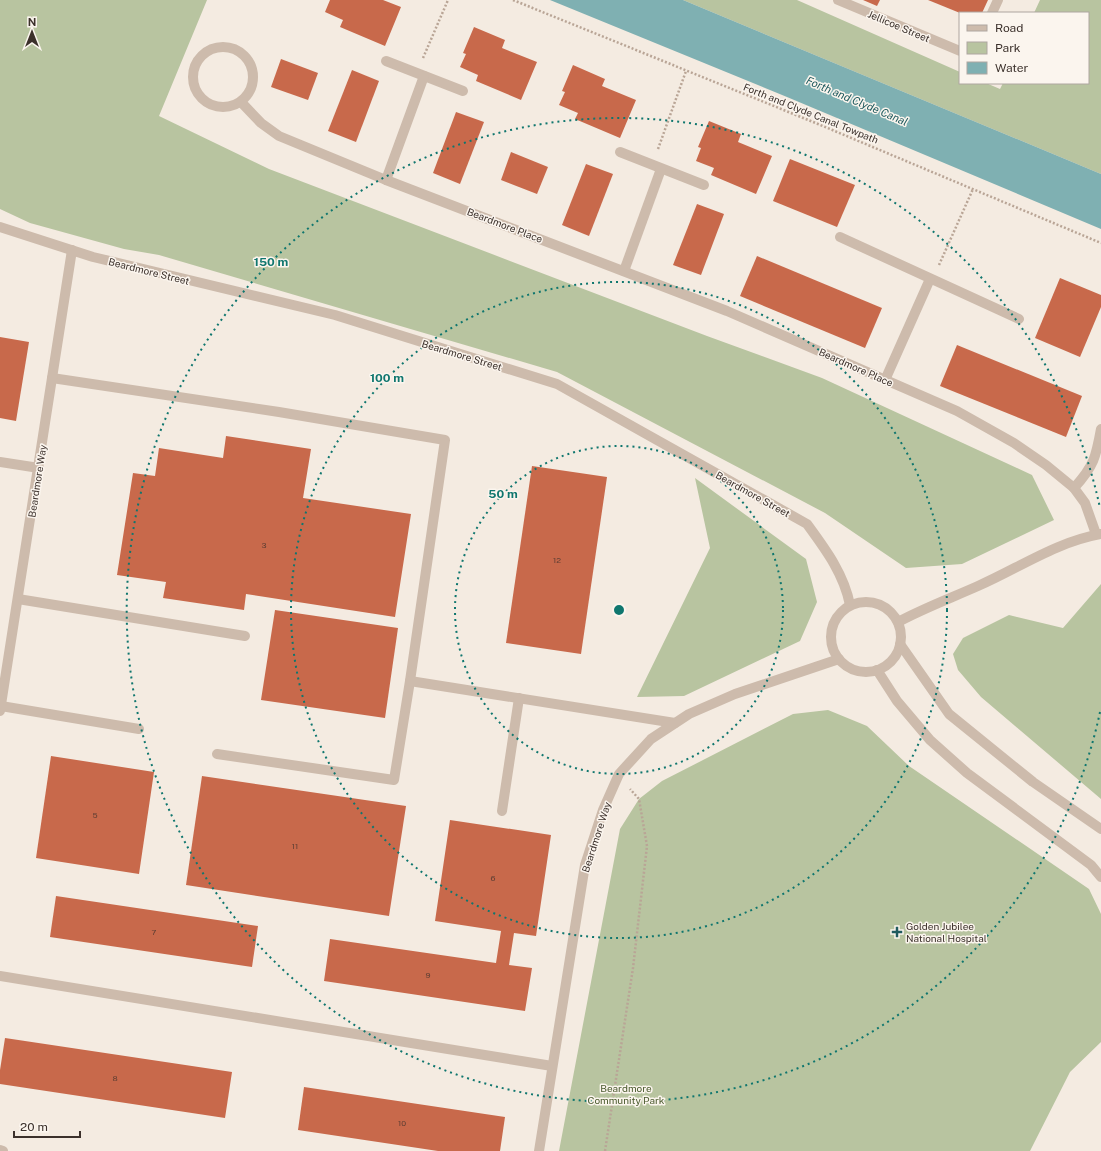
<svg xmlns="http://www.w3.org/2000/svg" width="1101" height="1151" font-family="'Public Sans',sans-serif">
<rect width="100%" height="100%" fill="#f4ebe1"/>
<!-- green -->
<g fill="#b8c4a0">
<polygon points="0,0 207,0 159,116 269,169 707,336 822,378 1032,475 1054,520 962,564 906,568 825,513 557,372 159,255 124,249 30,223 0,209"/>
<polygon points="683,0 797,0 960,72 960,83 986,83 1000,89 1003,83 1088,83 1088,13 1034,13 1040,0 1101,0 1101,174"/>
<polygon points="695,478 806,559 817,602 800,641 684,696 637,697 710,548"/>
<polygon points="1101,584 1101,799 981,697 958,670 953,654 963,638 1009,615 1063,628"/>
<polygon points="828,710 867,726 909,766 1089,889 1101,914 1101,1042 1070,1072 1030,1151 559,1151 620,829 639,799 662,781 793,714"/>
</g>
<!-- water -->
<polygon fill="#7fb0b2" points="550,0 683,0 1101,174 1101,229 787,97"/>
<!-- building -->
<g fill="#c8694b">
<polygon points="330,0 383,0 401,7 385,46 340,27 343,20 325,12"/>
<polygon points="863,0 880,0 877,6"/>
<polygon points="928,0 988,0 982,13 960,13"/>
<polygon points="474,27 505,40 502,48 537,62 521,100 476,81 478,75 460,67 466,54 463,53"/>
<polygon points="281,59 318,73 308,100 271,87"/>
<polygon points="573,65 605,79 602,86 636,100 620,138 575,119 578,113 559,105 565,92 562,91"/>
<polygon points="352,70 379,81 356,142 328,131"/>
<polygon points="456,112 484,122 460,184 433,173"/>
<polygon points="709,121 741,134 738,142 772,156 756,194 711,175 714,168 696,161 701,148 698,147"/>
<polygon points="511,152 548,167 537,194 501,180"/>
<polygon points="790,159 855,185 837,227 773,201"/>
<polygon points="586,164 613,174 589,236 562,225"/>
<polygon points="697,204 724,214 701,275 673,265"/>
<polygon points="757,256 882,308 865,348 740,296"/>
<polygon points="1060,278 1101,295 1101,307 1080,357 1035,338"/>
<polygon points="0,337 29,342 16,421 0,418"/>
<polygon points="957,345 1082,396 1066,437 940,386"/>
<polygon points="226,436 311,449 303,498 411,514 395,617 246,594 244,610 163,598 166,582 117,575 133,473 155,476 159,448 223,458"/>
<polygon points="532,466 607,477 581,654 506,643"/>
<polygon points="275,610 398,628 385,718 261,700"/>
<polygon points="51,756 154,772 139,874 36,858"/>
<polygon points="202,776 406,806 389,916 186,885"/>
<polygon points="450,820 551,835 536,936 514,933 509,965 532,968 525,1011 324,981 330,939 496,963 501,931 435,921"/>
<polygon points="56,896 258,926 252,967 50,937"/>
<polygon points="5,1038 232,1072 225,1118 0,1084 0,1070"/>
<polygon points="304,1087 505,1117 500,1151 438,1151 298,1130"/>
</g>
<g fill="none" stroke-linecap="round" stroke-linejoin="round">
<!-- path -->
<g stroke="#b9a596" stroke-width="2.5" stroke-dasharray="2 2" stroke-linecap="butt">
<polyline points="513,0 818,124 1101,243"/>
<polyline points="423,58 448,0"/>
<polyline points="658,149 686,71"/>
<polyline points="939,265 973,189"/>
<polyline points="605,1151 633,968 647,846 639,799 630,789"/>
</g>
<!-- lane -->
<g stroke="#cdbbac" stroke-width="10">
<polyline points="52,378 279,412 445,440 410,681 394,780 217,754"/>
<polyline points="0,462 39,468"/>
<polyline points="18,599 245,636"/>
<polyline points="900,644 949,714 1033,782 1101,829"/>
<polyline points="877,670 897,701 930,740 967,773 1091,865 1101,877"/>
<polyline points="410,681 675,723"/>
<polyline points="1,706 139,729"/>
<polyline points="502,811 519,698"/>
<polyline points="0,976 552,1066"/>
<polyline points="0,1150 3,1151"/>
</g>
<!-- street -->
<g stroke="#cdbbac" stroke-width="10">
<polyline points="838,0 960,51"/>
<polyline points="992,13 998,0"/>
<circle cx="223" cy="77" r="30"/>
<polyline points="386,61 463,91"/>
<polyline points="241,102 261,123 279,136 386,180 727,311 957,411 1014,443 1046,465 1074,488"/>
<polyline points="620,152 704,185"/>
<polyline points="386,180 424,76"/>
<path d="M0,227L93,257L335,315L557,384L807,524C826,550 844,574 850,605"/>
<polyline points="840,237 1019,319"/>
<polyline points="624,271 661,169"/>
<polyline points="885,380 930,279"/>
<path d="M1096,534L1085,503L1074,488C1094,466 1096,457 1101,429"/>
<circle cx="866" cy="637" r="35"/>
<path d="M898,622C924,608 951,598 978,586C1019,568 1056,542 1101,534"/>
<polyline points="0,711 72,250"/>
<polyline points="539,1151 585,865 603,810 619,774 651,739 689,714 735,694 839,659"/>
</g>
</g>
<!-- distance rings -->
<g fill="none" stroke="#0f766e" stroke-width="2" stroke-dasharray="2 4">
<circle cx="619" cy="610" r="164"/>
<circle cx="619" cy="610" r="328"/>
<path d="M1100 712A492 492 0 1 1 1100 508"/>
</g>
<!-- markers -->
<path fill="#1f5a5e" stroke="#fbf5ee" stroke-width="1.5" d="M895 926h4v4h4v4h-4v4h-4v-4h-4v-4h4z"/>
<g text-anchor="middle" stroke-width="3" stroke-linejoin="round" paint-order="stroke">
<!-- number labels -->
<g font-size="8" fill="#5e3e33">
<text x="264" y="548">3</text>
<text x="557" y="563">12</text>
<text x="95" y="818">5</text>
<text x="295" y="849">11</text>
<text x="493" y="881">6</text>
<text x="154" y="935">7</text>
<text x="428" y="978">9</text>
<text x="115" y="1081">8</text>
<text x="402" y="1126">10</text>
</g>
<!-- street labels -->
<g font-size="10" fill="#3b302b" stroke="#fbf5ee">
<text transform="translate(899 26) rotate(23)" y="4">Jellicoe Street</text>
<text transform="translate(811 113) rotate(22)" y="4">Forth and Clyde Canal Towpath</text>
<text transform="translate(505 225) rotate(21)" y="4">Beardmore Place</text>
<text transform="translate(149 271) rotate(14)" y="4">Beardmore Street</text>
<text transform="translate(462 355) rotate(17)" y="4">Beardmore Street</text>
<text transform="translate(856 367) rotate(24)" y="4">Beardmore Place</text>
<text transform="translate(37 481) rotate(-81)" y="4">Beardmore Way</text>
<text transform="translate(753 494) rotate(29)" y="4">Beardmore Street</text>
<text transform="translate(596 837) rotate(-72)" y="4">Beardmore Way</text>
</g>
<!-- poi labels -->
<g font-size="10" fill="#3b302b" stroke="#fbf5ee" text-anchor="start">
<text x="906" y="930">Golden Jubilee<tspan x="906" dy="12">National Hospital</tspan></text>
</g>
<!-- park labels -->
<g font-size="10" fill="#4a5a2e" stroke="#fbf5ee">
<text x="626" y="1092">Beardmore<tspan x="626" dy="12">Community Park</tspan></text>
</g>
<!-- water labels -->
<g font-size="11" font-style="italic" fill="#1f5a5e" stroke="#fbf5ee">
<text transform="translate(857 101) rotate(23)" y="4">Forth and Clyde Canal</text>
</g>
</g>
<circle cx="619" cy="610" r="6" fill="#0f766e" stroke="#fbf5ee" stroke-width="2"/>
<g font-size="12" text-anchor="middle" font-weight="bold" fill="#0f766e" stroke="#fbf5ee" stroke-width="3" stroke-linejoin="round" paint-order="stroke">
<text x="271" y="266">150 m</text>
<text x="387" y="382">100 m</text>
<text x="503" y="498">50 m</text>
</g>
<!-- legend -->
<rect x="959" y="12" width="130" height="72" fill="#fbf5ee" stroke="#aea6a0"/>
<rect x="967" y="25" width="20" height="6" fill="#cdbbac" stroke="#aea6a0"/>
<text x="995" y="32" font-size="12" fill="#3b302b">Road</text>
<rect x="967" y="42" width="20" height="12" fill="#b8c4a0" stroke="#aea6a0"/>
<text x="995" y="52" font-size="12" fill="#3b302b">Park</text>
<rect x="967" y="62" width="20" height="12" fill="#7fb0b2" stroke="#aea6a0"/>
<text x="995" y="72" font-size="12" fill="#3b302b">Water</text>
<!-- north arrow -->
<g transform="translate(32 32)" stroke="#fbf5ee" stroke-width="3" paint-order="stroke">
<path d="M0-3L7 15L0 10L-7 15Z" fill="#3b302b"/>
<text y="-6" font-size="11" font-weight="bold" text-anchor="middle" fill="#3b302b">N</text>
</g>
<!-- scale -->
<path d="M14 1131v6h66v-6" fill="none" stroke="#3b302b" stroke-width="2"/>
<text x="20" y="1131" font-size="12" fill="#3b302b" stroke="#fbf5ee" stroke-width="3" paint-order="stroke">20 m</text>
</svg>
